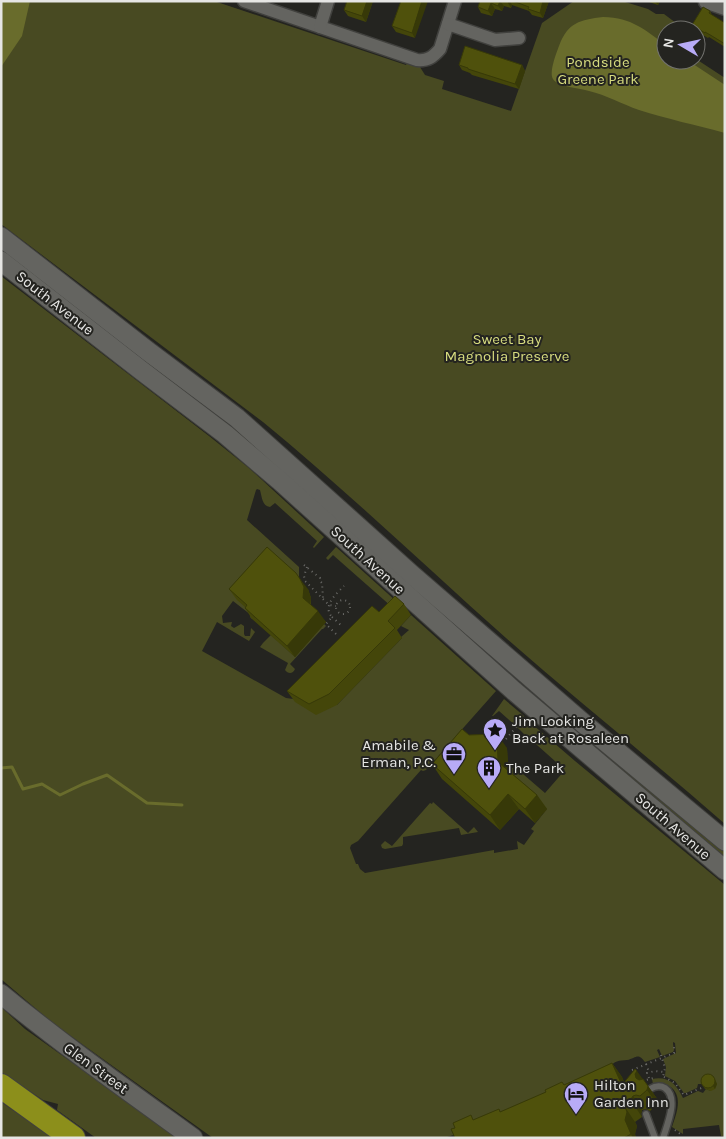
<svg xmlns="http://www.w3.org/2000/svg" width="726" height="1139" font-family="Karla,sans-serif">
<rect width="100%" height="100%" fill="#242420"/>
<!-- green -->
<g fill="#484a22">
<path d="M1,1H214L406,65L407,63L420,67L425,75L444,81L442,89L511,111L542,23L574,1H622L648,9L656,14H664L680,26L679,30H666V60L696,59L725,78V824C653,761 578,701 506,638C425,566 347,491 263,422L1,224Z"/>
<path d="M1,276L209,436L249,468L324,537L314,548L313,547L317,541L275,503L270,507C262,506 262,497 260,490L257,489L256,490L247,520L299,567V578L252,619L250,617L251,615L233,601L222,616L223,623L232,622L231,626L234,628L241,624L244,626V634L245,636H250L251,628L255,632L249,641L217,622L202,651L286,698L337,705L402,638L401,637L409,630L401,626L411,615L496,691L426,770L423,771L421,770L358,841L351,845L350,848L356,864H358L360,869L365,873L494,850V853L518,849L517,841L524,845L534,831L531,829L547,809L509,776L508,768H516L545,793L565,770L528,737L522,743L520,742V740L524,734L517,727L525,718L575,761L725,885V1137L721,1136L719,1125L683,1129V1134L672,1127C676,1115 683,1098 672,1088C666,1083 660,1082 653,1084L652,1079C669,1076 676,1084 683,1098L698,1091L703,1093L706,1089L711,1091L703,1084H698L697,1088L686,1093H684L675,1081L665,1076L666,1067L663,1059L676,1053L675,1043L673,1042V1044L674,1050L673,1052L662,1056L659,1049L657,1050L660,1057L645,1062C638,1052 636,1058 627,1060C619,1061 614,1060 610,1068L542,1108L444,1138H213L68,1034L48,1019L1,979Z"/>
<polygon points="336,547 397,602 392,607 333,555 328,560 326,558"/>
<path d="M324,624L326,626L323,629H322L290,664L295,669C293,674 288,674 285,670L288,663L260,647L263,643L271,635L295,657Z"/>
<polygon points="504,699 524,716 515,725 499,711 493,716 492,716"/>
<polygon points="557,716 590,739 725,851 725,860"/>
<polygon points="433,802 468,833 474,827 478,832 461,835 459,828 403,837 403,844 402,846 385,849 382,848 381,845 385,841 392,846 430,803 432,804"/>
<polygon points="1,1007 25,1029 178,1138 96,1138 57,1110 58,1104 43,1100 1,1072"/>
<polygon points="1,1102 54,1138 1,1138"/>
</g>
<!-- water -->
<g fill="#696c2c">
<polygon points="1,1 30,1 22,36 1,67"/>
<path d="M603,17C633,18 643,29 666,45V60H687L725,85V133C696,125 667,119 639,110C622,104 606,95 589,91C580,88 558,87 553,79C549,72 556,54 559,46C568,22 580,20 603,17Z"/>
</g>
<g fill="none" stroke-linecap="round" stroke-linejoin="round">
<!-- stream -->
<polyline stroke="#696c2c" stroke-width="3" points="1,768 12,767 23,789 42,784 60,795 83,784 107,775 147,803 182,805"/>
<!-- lane casing -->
<g stroke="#41413e" stroke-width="9">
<g id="lane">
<path d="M650,1089C655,1086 660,1085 665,1088C679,1098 667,1125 663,1138"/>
<polyline points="646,1114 655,1138"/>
</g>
</g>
<!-- street casing -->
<g stroke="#41413e" stroke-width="15">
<g id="street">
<path d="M244,1L417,60C428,61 433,57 440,49L455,1"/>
<polyline points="705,2 725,9"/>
<polyline points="448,24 495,40 519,38"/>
<polyline points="320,27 328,1"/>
</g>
</g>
<!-- secondary casing -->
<g stroke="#41413e" stroke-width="21">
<g id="secondary">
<polyline points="1,237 149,352 237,418 411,574 583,723 725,841"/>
<polyline points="1,261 142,371 225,434 279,480 514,691 725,870"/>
<path d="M1,994C63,1045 128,1091 193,1138"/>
</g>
</g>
<!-- highway casing -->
<g stroke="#41413e" stroke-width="26">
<polyline id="highway" points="1,1086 73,1138"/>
</g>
<!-- path -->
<g stroke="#6c6c69" stroke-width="2" stroke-dasharray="1 4" stroke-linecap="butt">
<polyline points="304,565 320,578 320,581 322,583 323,598"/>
<polyline points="307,567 304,576 305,581 329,605 336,606"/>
<circle cx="343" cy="607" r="7"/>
<polyline points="332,617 343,627"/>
<path d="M336,634L326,624L332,617C322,606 336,594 344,586"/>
<polyline points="506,739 524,718"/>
<polyline points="661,1055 665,1068 663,1077"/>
<polyline points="646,1064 649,1072"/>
<polyline points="632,1070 674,1053 674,1044"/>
<polyline points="664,1077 675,1083 684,1095 704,1087"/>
<polyline points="649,1078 647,1073 655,1071 664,1072"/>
<polyline points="642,1081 654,1078"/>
<polyline points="675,1130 683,1136"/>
</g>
<!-- lane -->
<use href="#lane" stroke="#646460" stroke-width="6"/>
<!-- street -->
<use href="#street" stroke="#646460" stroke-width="12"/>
<!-- secondary -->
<use href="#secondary" stroke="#646460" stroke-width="19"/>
<!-- highway -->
<use href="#highway" stroke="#8c8f1b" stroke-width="24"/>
</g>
<!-- wall -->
<g fill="#44460a">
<polygon points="347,1 373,1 366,22 348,16 344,10"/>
<polygon points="401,1 415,38 396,32 392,26"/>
<polygon points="480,1 549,1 543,18 532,15 529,11 512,5 511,8 504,6 502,11 495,9 492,16 481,13 478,7"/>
<polygon points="646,1 660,1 658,5"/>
<polygon points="710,11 712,15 725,23 725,47 709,37 708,38 696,31 692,25"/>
<polygon points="459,65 522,65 525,71 519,89 472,75 470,73 462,70"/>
<polygon points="229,589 308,589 311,598 311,605 326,622 295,657 252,619 245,608 245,607 237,600"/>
<polygon points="404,604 411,615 397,630 402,638 337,705 316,715 295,702 287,691 379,612"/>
<polygon points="469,735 507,748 508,770 537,795 547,809 535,823 519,809 500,830 442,779 432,764"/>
<polygon points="612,1063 622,1077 624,1082 643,1079 658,1100 657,1104 650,1111 646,1109 642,1110 641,1114 642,1117 635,1122 637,1126 635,1134 636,1138 455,1138 474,1120 499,1109 501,1112 565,1085"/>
<polygon points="715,1079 717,1084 715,1089 711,1091 705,1089 703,1086"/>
</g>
<!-- shaded-wall -->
<g fill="#373908">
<polygon points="367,1 373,1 366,22 362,16"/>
<polygon points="422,1 428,1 415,38 412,33"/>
<polygon points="500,1 504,6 502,11 498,6"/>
<polygon points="508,1 510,1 512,5 511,8 508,3"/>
<polygon points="543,1 549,1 543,18 540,13"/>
<polygon points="655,1 660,1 658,5"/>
<polygon points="491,3 495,9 492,16 488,11"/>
<polygon points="522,65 525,71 519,89 515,84"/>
<polygon points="300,579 308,589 311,598 310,608 303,598"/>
<polygon points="318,611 326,622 295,657 287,646"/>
<polygon points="497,734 507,748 509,776 498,762"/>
<polygon points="508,794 519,809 500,830 490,815"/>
<polygon points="537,795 547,809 535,823 525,809"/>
<polygon points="612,1063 622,1077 632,1099 633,1096 642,1110 641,1114 642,1117 632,1102 622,1085"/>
<polygon points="637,1071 647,1085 645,1088 646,1092 636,1078 635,1074"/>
<polygon points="713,1076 717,1084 715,1089 713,1086"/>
<polygon points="648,1086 658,1100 657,1104 647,1090"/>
<polygon points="625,1107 635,1122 637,1126 635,1134 636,1138 633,1138 631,1134 625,1120"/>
</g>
<!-- building -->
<g fill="#4f510c" stroke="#373908">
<polygon points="347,1 367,1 362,16 344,10"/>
<polygon points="401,1 422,1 412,33 392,26"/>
<polygon points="480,1 500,1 498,6 491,3 488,11 478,7"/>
<polygon points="513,1 543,1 540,13 528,9 529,7"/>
<polygon points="703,7 710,11 709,13 725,23 725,44 712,36 705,32 705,33 692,25"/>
<polygon points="465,46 522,65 515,84 468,69 468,68 459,65"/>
<polygon points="267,547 296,573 300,579 304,587 303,598 318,611 287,646 245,608 247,605 229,589"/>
<polygon points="395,596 404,604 388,621 395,628 329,694 309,704 287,691 372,606 379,612"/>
<polygon points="462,729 469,735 497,734 498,762 537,795 525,809 508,794 490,815 432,764"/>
<polygon points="612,1063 622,1085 635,1069 637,1071 635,1074 636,1078 639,1080 643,1079 648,1086 647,1090 640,1096 636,1095 633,1096 631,1099 632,1102 625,1107 627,1112 625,1120 631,1134 624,1138 455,1138 451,1129 455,1128 453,1123 471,1115 473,1120 499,1109 500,1112 546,1092 545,1090 562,1082 564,1085"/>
<circle cx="708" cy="1081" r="7"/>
</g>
<!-- icons -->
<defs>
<g id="sight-pin" transform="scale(1.25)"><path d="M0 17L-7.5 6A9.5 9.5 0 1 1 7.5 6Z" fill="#b8abf7" stroke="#242420"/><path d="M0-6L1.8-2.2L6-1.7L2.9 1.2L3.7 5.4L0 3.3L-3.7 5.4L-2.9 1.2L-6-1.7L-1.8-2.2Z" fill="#111"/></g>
<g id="office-pin" transform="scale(1.25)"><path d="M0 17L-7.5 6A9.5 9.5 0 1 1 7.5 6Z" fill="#b8abf7" stroke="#242420"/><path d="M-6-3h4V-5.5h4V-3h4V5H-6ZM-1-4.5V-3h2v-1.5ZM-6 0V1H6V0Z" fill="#111"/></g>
<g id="building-pin" transform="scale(1.25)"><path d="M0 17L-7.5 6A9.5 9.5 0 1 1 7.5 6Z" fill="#b8abf7" stroke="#242420"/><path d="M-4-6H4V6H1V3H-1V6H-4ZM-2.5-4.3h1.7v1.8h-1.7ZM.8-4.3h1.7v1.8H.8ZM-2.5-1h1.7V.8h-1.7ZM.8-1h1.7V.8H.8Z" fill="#111"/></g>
<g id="hotel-pin" transform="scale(1.25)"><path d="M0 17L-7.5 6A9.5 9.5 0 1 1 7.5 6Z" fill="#b8abf7" stroke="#242420"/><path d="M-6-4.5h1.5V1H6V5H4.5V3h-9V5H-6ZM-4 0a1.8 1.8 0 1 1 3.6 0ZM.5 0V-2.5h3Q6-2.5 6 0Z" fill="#111"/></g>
</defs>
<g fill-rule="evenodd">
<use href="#sight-pin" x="495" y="730"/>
<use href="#office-pin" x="454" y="754"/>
<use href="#building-pin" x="489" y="768"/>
<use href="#hotel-pin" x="576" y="1094"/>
</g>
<g text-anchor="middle" stroke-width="4" stroke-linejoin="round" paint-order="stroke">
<!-- park labels -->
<g font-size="15" fill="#d7dc7f" stroke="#242420">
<text x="598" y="67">Pondside<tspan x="598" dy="17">Greene Park</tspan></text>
<text x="507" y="344">Sweet Bay<tspan x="507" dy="17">Magnolia Preserve</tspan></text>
</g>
<!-- street labels -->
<g font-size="15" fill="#e6e6e4" stroke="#242420">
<text transform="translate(55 303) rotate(38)" y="5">South Avenue</text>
<text transform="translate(368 560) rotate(42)" y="5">South Avenue</text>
<text transform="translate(673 826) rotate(41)" y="5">South Avenue</text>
<text transform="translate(96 1068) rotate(36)" y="5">Glen Street</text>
</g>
<!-- poi labels -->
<g font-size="15" fill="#e6e6e4" stroke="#242420" text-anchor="start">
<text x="512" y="726">Jim Looking<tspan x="512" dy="17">Back at Rosaleen</tspan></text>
<text x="436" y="750" text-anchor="end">Amabile &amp;<tspan x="436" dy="17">Erman, P.C.</tspan></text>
<text x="506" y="773">The Park</text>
<text x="594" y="1090">Hilton<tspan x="594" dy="17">Garden Inn</tspan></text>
</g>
</g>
<!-- border -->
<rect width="726" height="1139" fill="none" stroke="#e6e6e4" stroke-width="5"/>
<!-- north arrow -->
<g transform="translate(681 45) rotate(279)"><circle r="24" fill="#242420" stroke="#72726e"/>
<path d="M0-4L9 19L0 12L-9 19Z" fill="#b8abf7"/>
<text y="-8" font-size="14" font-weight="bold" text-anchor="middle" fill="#e6e6e4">N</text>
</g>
</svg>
